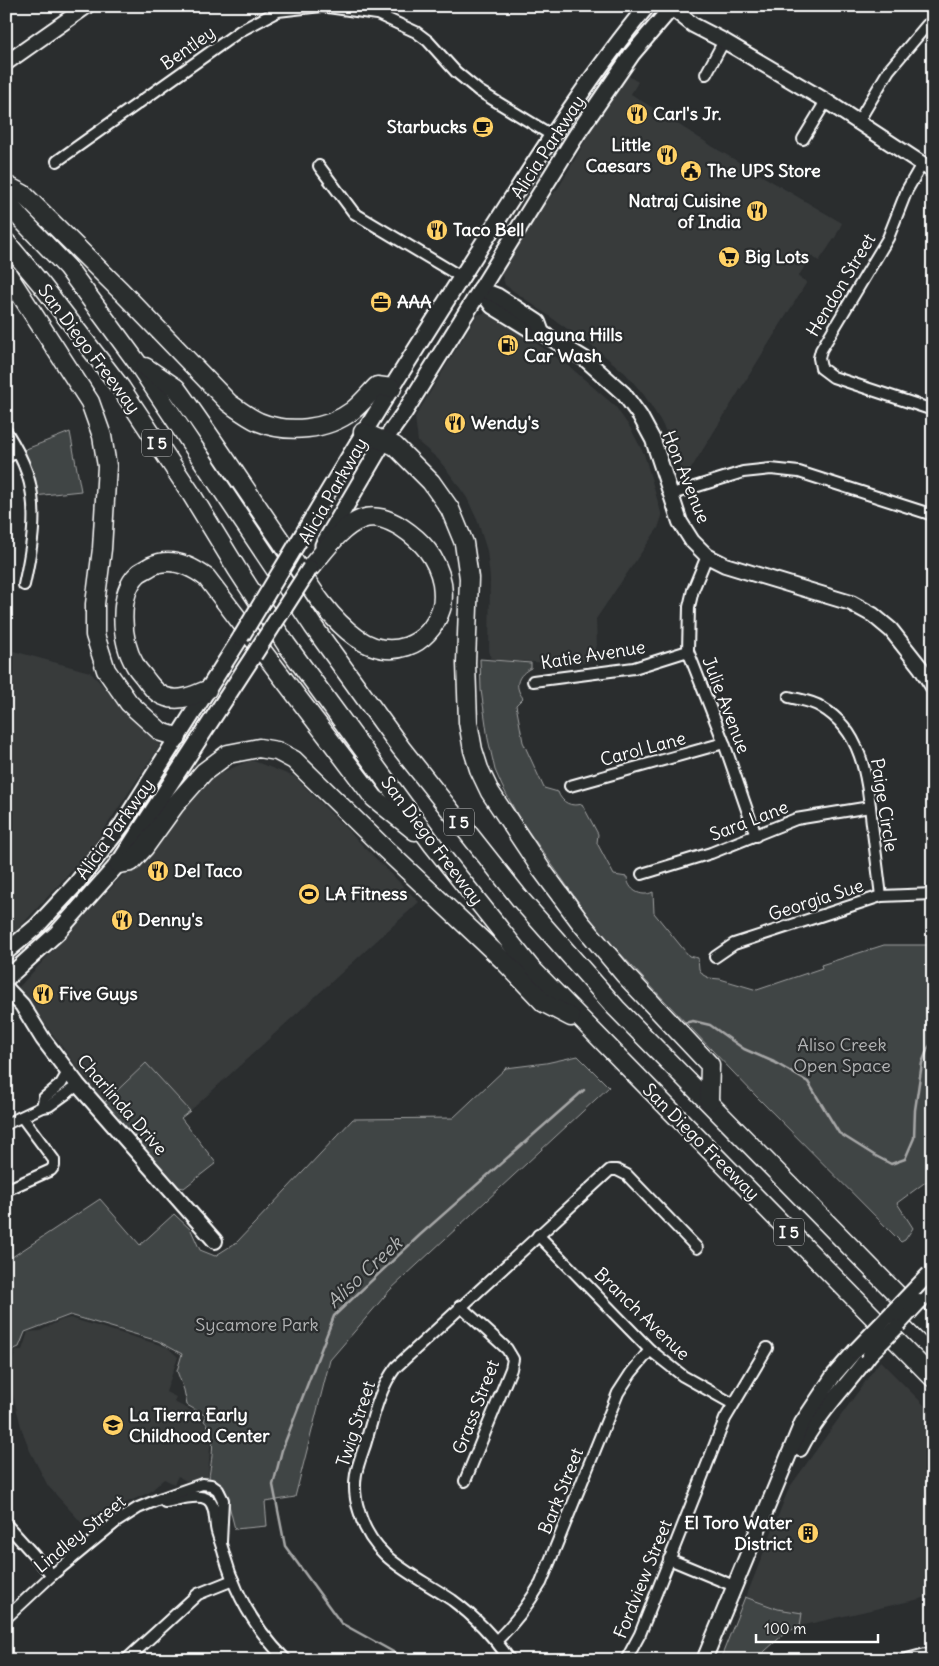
<svg xmlns="http://www.w3.org/2000/svg" width="939" height="1666" font-family="Delius,sans-serif">
<rect width="100%" height="100%" fill="#2a2d2e"/>
<filter id="ink" filterUnits="userSpaceOnUse"><feTurbulence type="fractalNoise" baseFrequency=".02" numOctaves="2"/><feDisplacementMap in="SourceGraphic" scale="10" xChannelSelector="R" yChannelSelector="G"/><feConvolveMatrix kernelMatrix="1 2 1 2 8 2 1 2 1" color-interpolation-filters="sRGB"/></filter>
<g filter="url(#ink)">
<!-- built -->
<g fill="#373a3b">
<polygon points="627,75 638,82 631,94 715,148 842,223 836,236 819,261 811,256 798,277 807,282 684,480 673,446 660,420 644,395 625,373 600,352 505,285 501,272 547,200 559,187 606,104"/>
<polygon points="490,311 569,366 615,406 631,429 644,454 652,481 662,516 658,528 596,619 597,645 594,656 586,663 569,664 498,660 491,658 489,651 490,578 487,551 478,522 467,498 453,478 438,459 418,442 415,417 477,315"/>
<polygon points="6,649 90,672 160,746 89,852 6,942"/>
<polygon points="251,760 295,777 419,902 190,1111 146,1064 104,1103 18,988 121,877 209,778"/>
<polygon points="70,1318 167,1347 178,1357 166,1392 176,1397 174,1402 205,1417 202,1422 208,1427 211,1433 208,1478 186,1481 178,1476 174,1484 164,1479 150,1492 126,1503 127,1505 101,1522 90,1532 48,1486 30,1451 22,1430 8,1377 16,1350 22,1350 28,1332 40,1331 61,1320"/>
<polygon points="880,1361 933,1414 933,1596 800,1626 802,1613 778,1609 746,1597 789,1488"/>
</g>
<!-- green -->
<g fill="#414445" stroke="#a0a2a2">
<polygon points="70,432 81,491 34,496 21,451"/>
<path d="M480,659L531,663V668C518,675 513,685 523,698L516,705L523,742L544,788L558,792C562,803 571,807 582,804L598,834L597,843L614,875L627,877C628,890 641,898 653,892L654,913L689,956L698,958L699,969L703,975L709,978L720,979L757,990L822,968L821,965L884,945H933V1179L931,1178L897,1203L913,1228L905,1240L901,1242L755,1095L643,978L596,927L519,818L502,786L495,770L488,739L481,690Z"/>
<path d="M578,1056L609,1087L390,1290L330,1360L295,1497L265,1502L267,1526L235,1529L225,1489L209,1478C211,1460 218,1435 204,1421L206,1416L187,1405L184,1390L177,1371L182,1354L158,1341L70,1315L25,1332L19,1347L12,1350L6,1373V1261L100,1199L140,1245L174,1214L191,1230L200,1250L215,1256L237,1242L353,1119L453,1118L506,1068L546,1063Z"/>
<polygon points="146,1063 190,1111 181,1118 216,1163 184,1188 179,1187 104,1103"/>
<polygon points="745,1597 778,1609 802,1613 800,1626 785,1633 755,1660 720,1660"/>
</g>
<g fill="none" stroke-linecap="round" stroke-linejoin="round">
<!-- stream -->
<g stroke="#a6a7a7" stroke-width="2.5">
<polyline points="679,1024 693,1021 710,1025 744,1049 774,1062 808,1082 839,1133 874,1155 891,1164 905,1159 914,1138 915,1110 922,1063 928,1048 933,1042"/>
<polyline points="408,1660 341,1623 285,1546 273,1485 282,1450 334,1316 420,1235 584,1090"/>
</g>
<!-- street casing -->
<g stroke="#fff" stroke-width="14">
<g id="street">
<polyline points="706,74 724,41"/>
<polyline points="858,122 889,70 927,25 933,22"/>
<polyline points="803,139 826,101"/>
<polyline points="57,161 240,31 278,11 321,6 377,14 416,32 428,41 456,72 479,91 553,136"/>
<polyline points="922,164 907,190 888,238 821,350 819,358 821,368 833,377 933,410"/>
<polyline points="319,166 354,213 461,277"/>
<path d="M6,431C14,444 22,458 27,473C39,510 32,548 24,585"/>
<polyline points="6,458 17,451"/>
<polyline points="672,494 743,472 771,469 799,472 933,515"/>
<polyline points="707,556 693,590 689,607 688,651 724,743 756,836"/>
<polyline points="533,681 634,668 688,651"/>
<path d="M789,697C800,700 812,701 821,707C864,732 867,780 872,824C875,848 878,872 881,896"/>
<polyline points="570,786 724,743"/>
<polyline points="642,874 711,853 796,819 870,807"/>
<polyline points="715,957 734,944 881,896 933,894"/>
<polyline points="42,1107 44,1098 61,1084 68,1072"/>
<polyline points="6,1124 42,1107 49,1106 78,1085"/>
<polyline points="6,1190 51,1170 54,1166 54,1160 22,1117"/>
<polyline points="538,1235 650,1350 683,1376 733,1404"/>
<polyline points="460,1306 507,1349 513,1359 511,1369 465,1481"/>
<path d="M165,1502C177,1500 197,1493 207,1499C217,1505 214,1523 217,1532C219,1539 222,1546 224,1554C235,1594 257,1631 286,1660"/>
<polyline points="6,1524 52,1575"/>
<polyline points="669,1559 734,1586"/>
<polyline points="6,1618 52,1575 116,1522 138,1508 162,1498 202,1484 211,1485 218,1490 223,1500 221,1542"/>
<path d="M496,1641C514,1624 528,1605 541,1583L618,1393L631,1373L650,1350"/>
<polyline points="126,1660 198,1594 233,1580"/>
<path d="M510,1660C494,1637 474,1616 452,1600C414,1574 372,1560 359,1511C355,1499 354,1486 356,1474C358,1464 362,1454 365,1445C373,1418 379,1389 396,1367L610,1170H617L627,1175L697,1248"/>
<polyline points="626,1660 640,1634 725,1419 767,1348"/>
<polyline points="903,1660 933,1652"/>
</g>
</g>
<!-- secondary casing -->
<g stroke="#fff" stroke-width="18">
<g id="secondary">
<polyline points="669,6 693,25 724,41 826,101 933,171"/>
<polyline points="6,63 87,6"/>
<polyline points="480,289 492,306 531,330 542,333 585,359 624,394 640,416 653,440 680,522 692,541 707,556 725,565 851,603 873,615 891,630 921,668 933,687"/>
<polyline points="480,289 498,296 538,322 542,333"/>
<polyline points="6,988 22,1005 43,1039 78,1085 215,1241"/>
<polyline points="919,1302 933,1289"/>
<path d="M800,1449C818,1413 847,1386 870,1354"/>
<polyline points="704,1660 802,1423 834,1375 855,1351"/>
</g>
</g>
<!-- primary casing -->
<g stroke="#fff" stroke-width="19">
<g id="primary">
<path d="M303,534C364,430 429,328 494,226C542,151 590,75 647,6"/>
<polyline points="323,545 384,441 404,413 577,134 632,54 673,6"/>
<polyline points="6,952 37,926 76,884 122,825 241,637"/>
<polyline points="6,979 57,933 118,864 254,655"/>
</g>
</g>
<!-- highway casing -->
<g stroke="#fff" stroke-width="21">
<g id="highway">
<path d="M6,185L23,194L121,291L229,403C239,410 248,417 259,422C288,434 327,430 352,411C361,404 369,394 377,386L392,388"/>
<polyline points="6,200 21,219 67,267 136,361 313,626 401,748 521,900 616,1008 933,1331"/>
<polyline points="6,242 41,284 121,388 190,492 237,569 286,644 433,845 530,967 933,1378"/>
<polyline points="6,272 90,402 102,436 107,466 102,549 95,604 95,635 106,670 129,703 161,732 177,737"/>
<path d="M145,367L176,388C212,438 246,490 281,541C303,574 323,614 357,638C390,661 429,647 441,609C444,601 443,591 442,583C437,557 422,541 401,527C389,520 376,514 362,519C340,527 325,551 310,568"/>
<polyline points="363,432 395,446 431,482 450,509 464,543 469,578 466,663 468,722 473,750 479,769 490,792 541,869 581,923 624,974 710,1065 709,1101"/>
<path d="M207,690C195,695 180,702 166,697C156,694 150,685 144,677C141,673 137,669 135,665C121,642 117,594 138,574C141,571 147,569 151,566C171,556 191,566 207,578L374,798L415,831"/>
<polyline points="118,864 131,862 144,848 175,805 204,772 228,754 259,748 277,751 294,760 385,849 503,960 544,1003 571,1017"/>
</g>
</g>
<!-- street -->
<use href="#street" stroke="#2a2d2e" stroke-width="10"/>
<!-- secondary -->
<use href="#secondary" stroke="#2a2d2e" stroke-width="14"/>
<!-- primary -->
<use href="#primary" stroke="#2a2d2e" stroke-width="15"/>
<!-- highway -->
<use href="#highway" stroke="#2a2d2e" stroke-width="18"/>
<!-- secondary-bridge casing -->
<g stroke="#fff" stroke-width="18" stroke-linecap="butt">
<g id="secondary-bridge">
<polyline points="898,1325 919,1302"/>
<polyline points="855,1351 929,1274"/>
<polyline points="870,1354 897,1327"/>
</g>
</g>
<!-- primary-bridge casing -->
<g stroke="#fff" stroke-width="19" stroke-linecap="butt">
<g id="primary-bridge">
<polyline points="241,637 303,534"/>
<polyline points="254,655 310,568"/>
</g>
</g>
<!-- secondary-bridge -->
<use href="#secondary-bridge" stroke="#2a2d2e" stroke-width="14"/>
<!-- primary-bridge -->
<use href="#primary-bridge" stroke="#2a2d2e" stroke-width="15"/>
</g>
</g>
<!-- icons -->
<defs>
<g id="restaurant-disc" transform="scale(1.125)"><circle r="9.5" fill="#ffd166" stroke="#2a2d2e"/><path d="M-5-6h1v4h1v-4h1v4h1v-4h1v5L-1.5 .5V6h-2V.5L-5-1ZM5-6V6H3V1.5H1.5Q1.5-4 5-6Z" fill="#111"/></g>
<g id="cafe-disc" transform="scale(1.125)"><circle r="9.5" fill="#ffd166" stroke="#2a2d2e"/><path d="M-5.5-4.5H6V0H3Q3 3.5 0 3.5H-2.5Q-5.5 3.5-5.5 0ZM3-3.2v2h1.7v-2ZM-6 4.5H4V6H-6Z" fill="#111"/></g>
<g id="civic-disc" transform="scale(1.125)"><circle r="9.5" fill="#ffd166" stroke="#2a2d2e"/><path d="M-.6-6.5H3V-4.5H.6V-3L4-1V1h2V6H-6V1h2V-1L-.6-3ZM-1.2 2.5V6h2.4V2.5Z" fill="#111"/></g>
<g id="supermarket-disc" transform="scale(1.125)"><circle r="9.5" fill="#ffd166" stroke="#2a2d2e"/><path d="M-6-5.5h2.5l.6 2H6L4.5 2H-2.5L-4.4-4H-6ZM-1.5 3.2a1.3 1.3 0 1 0 .1 0ZM3 3.2a1.3 1.3 0 1 0 .1 0Z" fill="#111"/></g>
<g id="office-disc" transform="scale(1.125)"><circle r="9.5" fill="#ffd166" stroke="#2a2d2e"/><path d="M-6-3h4V-5.5h4V-3h4V5H-6ZM-1-4.5V-3h2v-1.5ZM-6 0V1H6V0Z" fill="#111"/></g>
<g id="fuel-disc" transform="scale(1.125)"><circle r="9.5" fill="#ffd166" stroke="#2a2d2e"/><path d="M-5.5-6h7V0h2V4h1.3V-2.5L3-4.5l.8-.8L6-3V5H2.5V1h-1V6h-7ZM-4.2-4.7v3.2H.2V-4.7Z" fill="#111"/></g>
<g id="stadium-disc" transform="scale(1.125)"><circle r="9.5" fill="#ffd166" stroke="#2a2d2e"/><path d="M0-5a6.5 5 0 1 0 0 10a6.5 5 0 1 0 0-10ZM-3.5-1.8h7v3.6h-7Z" fill="#111"/></g>
<g id="school-disc" transform="scale(1.125)"><circle r="9.5" fill="#ffd166" stroke="#2a2d2e"/><path d="M0-5L7-2L0 1L-7-2ZM-4 1L0 2.5L4 1V4Q0 6-4 4Z" fill="#111"/></g>
<g id="building-disc" transform="scale(1.125)"><circle r="9.5" fill="#ffd166" stroke="#2a2d2e"/><path d="M-4-6H4V6H1V3H-1V6H-4ZM-2.5-4.3h1.7v1.8h-1.7ZM.8-4.3h1.7v1.8H.8ZM-2.5-1h1.7V.8h-1.7ZM.8-1h1.7V.8H.8Z" fill="#111"/></g>
</defs>
<g fill-rule="evenodd">
<use href="#restaurant-disc" x="637" y="114"/>
<use href="#cafe-disc" x="483" y="127"/>
<use href="#restaurant-disc" x="667" y="155"/>
<use href="#civic-disc" x="691" y="171"/>
<use href="#restaurant-disc" x="757" y="211"/>
<use href="#restaurant-disc" x="437" y="230"/>
<use href="#supermarket-disc" x="729" y="257"/>
<use href="#office-disc" x="381" y="302"/>
<use href="#fuel-disc" x="508" y="345"/>
<use href="#restaurant-disc" x="455" y="423"/>
<use href="#restaurant-disc" x="158" y="871"/>
<use href="#stadium-disc" x="309" y="894"/>
<use href="#restaurant-disc" x="122" y="920"/>
<use href="#restaurant-disc" x="43" y="994"/>
<use href="#school-disc" x="113" y="1425"/>
<use href="#building-disc" x="808" y="1533"/>
</g>
<g text-anchor="middle" stroke-width="4.5" stroke-linejoin="round" paint-order="stroke">
<!-- shield labels -->
<g fill="#2a2d2e" stroke="#bfc0c0" stroke-width="1">
<rect x="142" y="429.5" width="30" height="27" rx="4"/>
<rect x="444" y="808.5" width="30" height="27" rx="4"/>
<rect x="774" y="1218.5" width="30" height="27" rx="4"/>
</g>
<g font-size="16" font-weight="bold" fill="#fff">
<text x="157" y="449">I 5</text>
<text x="459" y="828">I 5</text>
<text x="789" y="1238">I 5</text>
</g>
<!-- street labels -->
<g font-size="18" fill="#fff" stroke="#2a2d2e">
<text transform="translate(188 48) rotate(-35)" y="6">Bentley</text>
<text transform="translate(548 147) rotate(-57)" y="6">Alicia Parkway</text>
<text transform="translate(841 285) rotate(-59)" y="6">Hendon Street</text>
<text transform="translate(89 349) rotate(53)" y="6">San Diego Freeway</text>
<text transform="translate(686 477) rotate(68)" y="6">Hon Avenue</text>
<text transform="translate(333 491) rotate(-60)" y="6">Alicia Parkway</text>
<text transform="translate(593 655) rotate(-9)" y="6">Katie Avenue</text>
<text transform="translate(726 705) rotate(69)" y="6">Julie Avenue</text>
<text transform="translate(643 749) rotate(-15)" y="6">Carol Lane</text>
<text transform="translate(884 805) rotate(81)" y="6">Paige Circle</text>
<text transform="translate(749 821) rotate(-21)" y="6">Sara Lane</text>
<text transform="translate(115 829) rotate(-54)" y="6">Alicia Parkway</text>
<text transform="translate(432 841) rotate(53)" y="6">San Diego Freeway</text>
<text transform="translate(816 900) rotate(-18)" y="6">Georgia Sue</text>
<text transform="translate(122 1105) rotate(49)" y="6">Charlinda Drive</text>
<text transform="translate(701 1142) rotate(45)" y="6">San Diego Freeway</text>
<text transform="translate(642 1314) rotate(44)" y="6">Branch Avenue</text>
<text transform="translate(476 1407) rotate(-69)" y="6">Grass Street</text>
<text transform="translate(356 1424) rotate(-72)" y="6">Twig Street</text>
<text transform="translate(561 1491) rotate(-68)" y="6">Bark Street</text>
<text transform="translate(80 1534) rotate(-39)" y="6">Lindley Street</text>
<text transform="translate(643 1579) rotate(-68)" y="6">Fordview Street</text>
</g>
<!-- poi labels -->
<g font-size="18" font-weight="bold" fill="#fff" stroke="#2a2d2e" text-anchor="start">
<text x="653" y="120">Carl's Jr.</text>
<text x="467" y="133" text-anchor="end">Starbucks</text>
<text x="651" y="151" text-anchor="end">Little<tspan x="651" dy="21">Caesars</tspan></text>
<text x="707" y="177">The UPS Store</text>
<text x="741" y="207" text-anchor="end">Natraj Cuisine<tspan x="741" dy="21">of India</tspan></text>
<text x="453" y="236">Taco Bell</text>
<text x="745" y="263">Big Lots</text>
<text x="397" y="308">AAA</text>
<text x="524" y="341">Laguna Hills<tspan x="524" dy="21">Car Wash</tspan></text>
<text x="471" y="429">Wendy's</text>
<text x="174" y="877">Del Taco</text>
<text x="325" y="900">LA Fitness</text>
<text x="138" y="926">Denny's</text>
<text x="59" y="1000">Five Guys</text>
<text x="129" y="1421">La Tierra Early<tspan x="129" dy="21">Childhood Center</tspan></text>
<text x="792" y="1529" text-anchor="end">El Toro Water<tspan x="792" dy="21">District</tspan></text>
</g>
<!-- park labels -->
<g font-size="18" fill="#b3b4b5" stroke="#2a2d2e">
<text x="842" y="1051">Aliso Creek<tspan x="842" dy="21">Open Space</tspan></text>
<text x="257" y="1331">Sycamore Park</text>
</g>
<!-- water labels -->
<g font-size="19" font-style="italic" fill="#b4b6b6" stroke="#2a2d2e">
<text transform="translate(364 1272) rotate(-43)" y="7">Aliso Creek</text>
</g>
</g>
<!-- margin -->
<rect width="939" height="1666" fill="none" stroke="#2a2d2e" stroke-width="25"/>
<rect x="12" y="12" width="914" height="1641" fill="none" stroke="#fff" stroke-width="2" filter="url(#ink)"/>
<!-- scale -->
<path d="M756 1634v8h122v-8" fill="none" stroke="#ffffff" stroke-width="2.5"/>
<text x="764" y="1634" font-size="15" fill="#ffffff" stroke="#2a2d2e" stroke-width="4" paint-order="stroke">100 m</text>
</svg>
